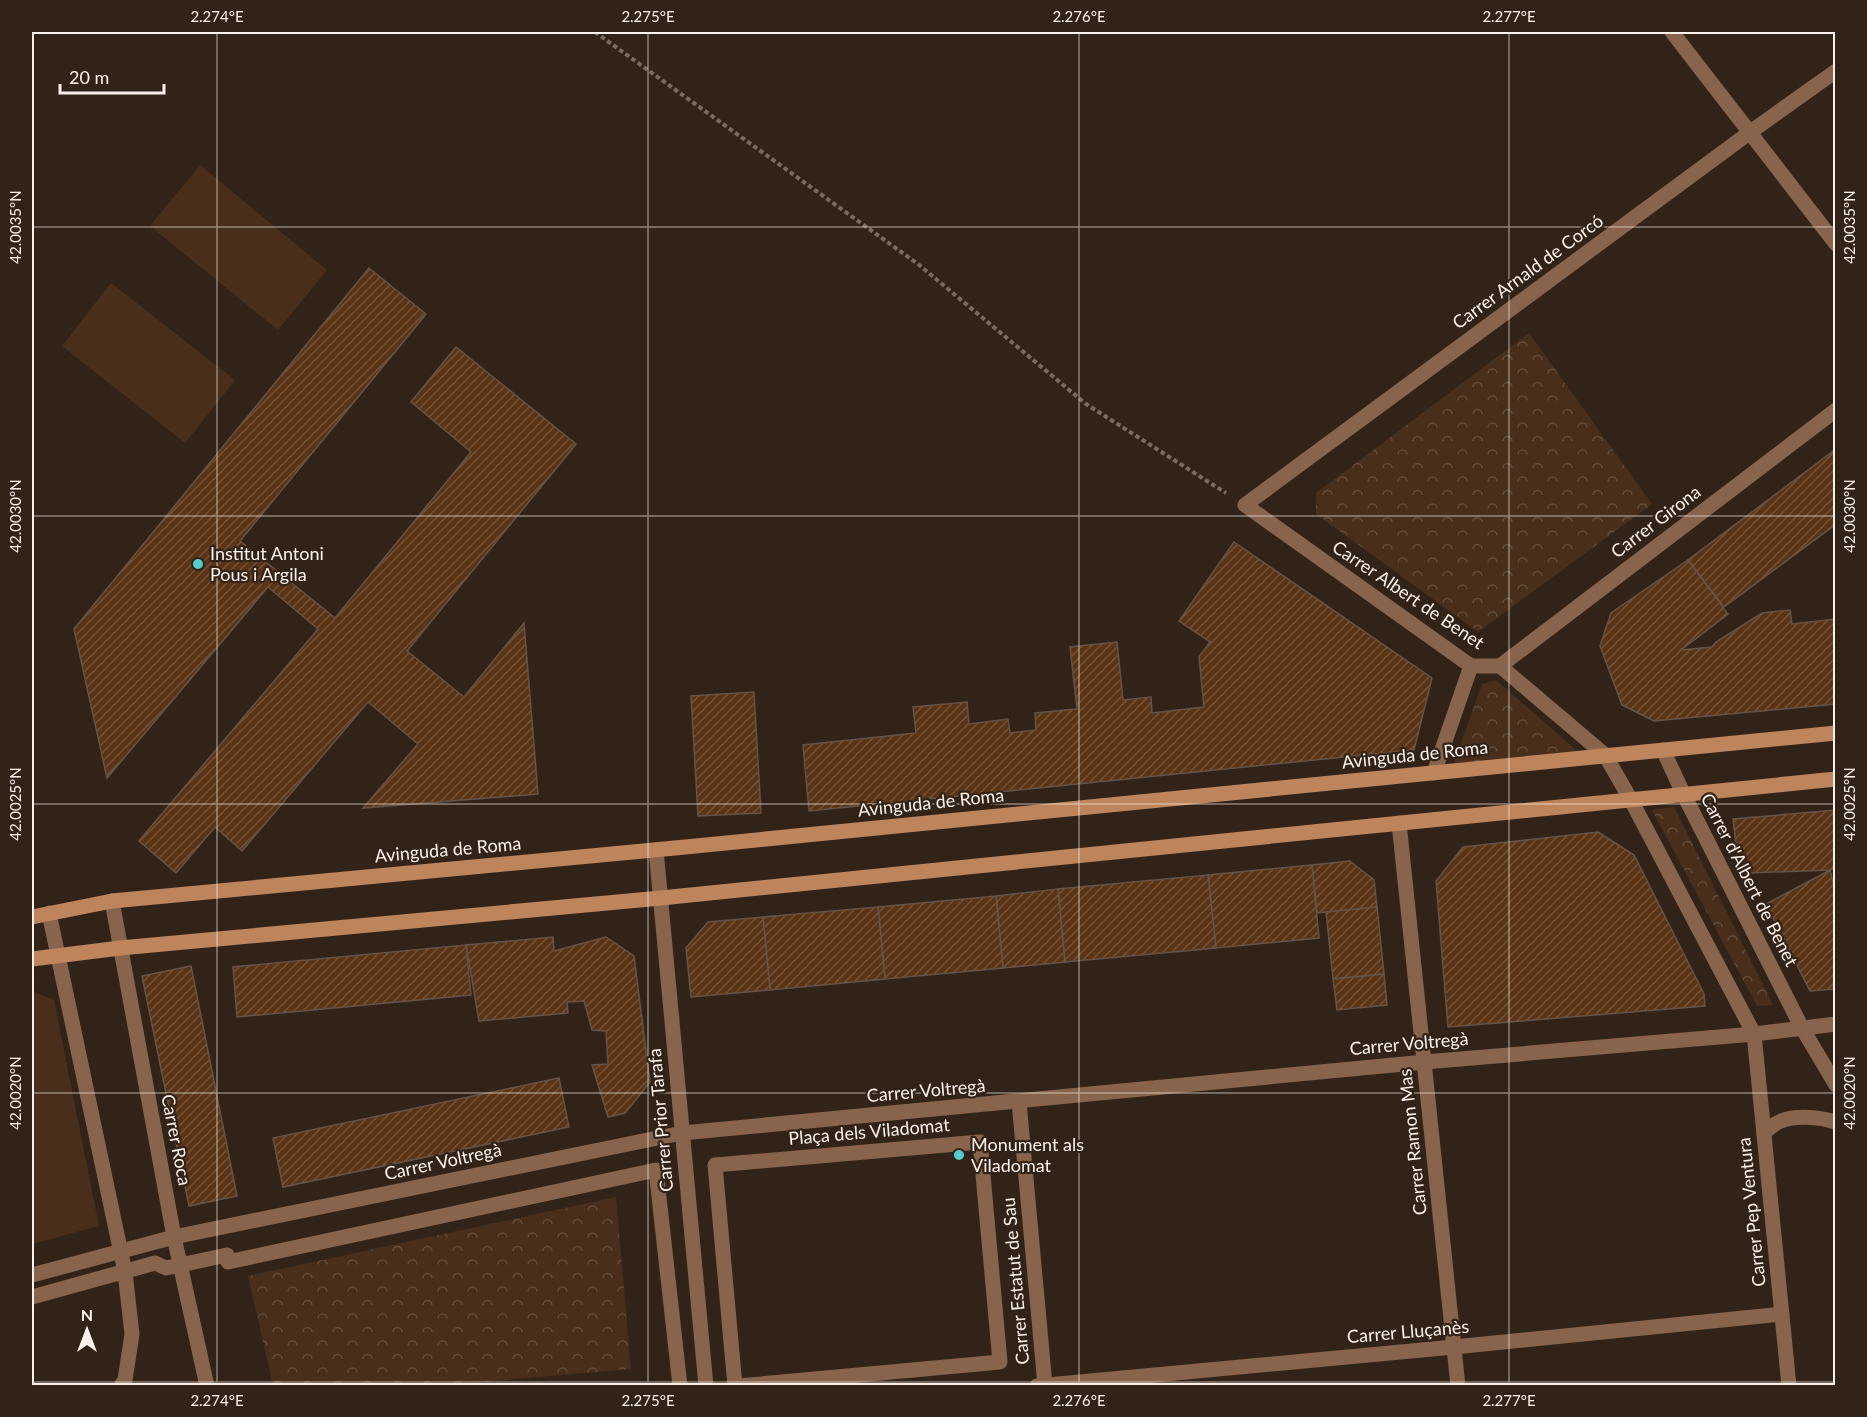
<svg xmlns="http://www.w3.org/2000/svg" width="1867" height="1417" font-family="Lato,sans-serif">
<defs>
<pattern id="park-crowns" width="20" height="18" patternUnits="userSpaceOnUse" patternTransform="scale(1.5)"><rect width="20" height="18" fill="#482e1b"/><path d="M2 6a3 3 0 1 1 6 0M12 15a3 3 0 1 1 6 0" fill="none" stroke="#634d3c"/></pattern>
<pattern id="building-hatch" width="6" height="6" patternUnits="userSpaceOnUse" patternTransform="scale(1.5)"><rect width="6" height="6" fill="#5b3415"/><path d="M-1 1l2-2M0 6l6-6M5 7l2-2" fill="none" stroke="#735237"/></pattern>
</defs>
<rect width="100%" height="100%" fill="#322319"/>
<!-- grass -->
<g fill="#482e1b">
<polygon points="200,165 327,270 278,330 150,226"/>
<polygon points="111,283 235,380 185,443 62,346"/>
<polygon points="32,991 54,1000 99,1226 32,1244"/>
</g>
<!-- park -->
<g fill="url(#park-crowns)">
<polygon points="1529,333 1652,504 1478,632 1316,514 1316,493"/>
<polygon points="1496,680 1582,755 1454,763 1482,684"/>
<polygon points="1674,807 1773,1005 1757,1006 1652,810"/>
<polygon points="616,1197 631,1369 449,1385 273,1385 248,1276"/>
</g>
<!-- building -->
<g fill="url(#building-hatch)" stroke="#645348" stroke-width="1.5">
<polygon points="369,268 426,314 240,541 335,618 471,452 411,402 456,347 576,444 407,651 464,697 524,623 538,794 363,808 418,744 368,702 242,851 215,827 176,873 139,841 318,629 268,587 107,778 74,629"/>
<polygon points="1836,449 1836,524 1724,607 1688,560"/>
<polygon points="1234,542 1432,678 1414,750 809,811 803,745 916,733 913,707 967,702 969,724 1008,719 1010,733 1036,730 1035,713 1077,709 1070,647 1117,642 1123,700 1151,697 1152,713 1204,707 1199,657 1210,642 1179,621"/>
<polygon points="1688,560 1728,614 1681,650 1712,647 1716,642 1762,613 1790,610 1792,624 1836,619 1836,704 1654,721 1622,705 1600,646 1611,613"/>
<polygon points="754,692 761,813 698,816 691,696"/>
<polygon points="1836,810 1836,867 1830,870 1748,873 1736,844 1733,819"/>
<polygon points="1598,832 1634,855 1704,994 1705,1006 1448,1027 1436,881 1463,847"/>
<polygon points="1350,861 1374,880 1377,907 1317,913 1312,865"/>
<polygon points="1312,865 1319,938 1216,948 1208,875"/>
<polygon points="1830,870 1836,895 1836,989 1810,991 1766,904"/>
<polygon points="1208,875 1216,948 1065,962 1058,889"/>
<polygon points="1058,889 1065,962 1003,968 996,896"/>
<polygon points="996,896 1003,968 885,979 878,907"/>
<polygon points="878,907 885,979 770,990 763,917"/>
<polygon points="1377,907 1384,974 1333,979 1326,912"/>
<polygon points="763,917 770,990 691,997 686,948 708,922"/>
<polygon points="553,937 554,951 606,937 634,956 650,1082 625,1113 608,1117 592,1065 608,1064 606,1031 592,1030 584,1001 567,1002 568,1013 479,1021 466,945"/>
<polygon points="466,945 471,995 237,1017 233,967"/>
<polygon points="191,966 237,1196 189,1206 142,976"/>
<polygon points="1384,974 1387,1005 1337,1010 1333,979"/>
<polygon points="559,1078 569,1127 283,1187 273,1138"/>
</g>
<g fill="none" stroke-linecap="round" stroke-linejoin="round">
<!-- path -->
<polyline stroke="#786b62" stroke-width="4" stroke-dasharray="4.5 3" stroke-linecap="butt" points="595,32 918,264 1086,404 1226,493"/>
<!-- street -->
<g stroke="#87644b" stroke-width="15">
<polyline points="1672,32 1836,244"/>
<polyline points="1500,666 1836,410"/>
<polyline points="1663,750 1683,793 1802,1028 1836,1085"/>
<polyline points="1434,773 1471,666"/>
<polyline points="1399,823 1458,1386"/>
<polyline points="656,850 706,1386"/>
<polyline points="112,901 174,1237 207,1386"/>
<polyline points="49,913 125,1272 132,1334 125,1380 121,1386"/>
<polyline points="1019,1102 1045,1385"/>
<path d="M1764,1132C1769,1129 1775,1123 1781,1121C1797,1115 1819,1117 1836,1122"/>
<polyline points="32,1275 174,1237 682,1133 1425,1062 1754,1034 1836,1024"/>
<polyline points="32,1297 155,1263 166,1268 227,1255 228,1262 656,1170 680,1386"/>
<polyline points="735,1386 715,1165 980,1142 1000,1362 739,1386"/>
<polyline points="1037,1386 1454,1347 1782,1314"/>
<polyline points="1789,1386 1754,1034 1631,800 1605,755 1500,666 1471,666 1245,505 1749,133 1836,71"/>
</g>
<!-- secondary -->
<g stroke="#be855c" stroke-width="15">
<polyline points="32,917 112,901 675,848 1836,733"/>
<polyline points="32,959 120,948 661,898 1836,779"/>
</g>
</g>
<!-- ticks -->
<path fill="none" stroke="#fbf1ea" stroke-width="1.5" stroke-opacity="0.45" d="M217,32V1386M648,32V1386M1079,32V1386M1509,32V1386M32,227H1836M32,516H1836M32,804H1836M32,1093H1836M32,1382H1836"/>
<!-- markers -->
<g fill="#53cdcb" stroke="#322319" stroke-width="2">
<circle cx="198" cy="564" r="6"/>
<circle cx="959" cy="1155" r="6"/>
</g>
<g text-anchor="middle" stroke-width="4.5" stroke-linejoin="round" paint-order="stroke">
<!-- street labels -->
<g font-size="18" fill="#fbf1ea" stroke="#322319">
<text transform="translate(1528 272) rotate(-36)" y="6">Carrer Arnald de Corcó</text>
<text transform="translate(1656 522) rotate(-37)" y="6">Carrer Girona</text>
<text transform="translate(1408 595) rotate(34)" y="6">Carrer Albert de Benet</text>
<text transform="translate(1415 755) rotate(-6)" y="6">Avinguda de Roma</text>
<text transform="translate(931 803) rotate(-6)" y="6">Avinguda de Roma</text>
<text transform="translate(448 850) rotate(-5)" y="6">Avinguda de Roma</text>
<text transform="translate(1749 880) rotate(63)" y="6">Carrer d'Albert de Benet</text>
<text transform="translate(1409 1044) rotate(-5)" y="6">Carrer Voltregà</text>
<text transform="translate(926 1091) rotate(-5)" y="6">Carrer Voltregà</text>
<text transform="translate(661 1120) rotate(-95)" y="6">Carrer Prior Tarafa</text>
<text transform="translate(869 1132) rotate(-5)" y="6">Plaça dels Viladomat</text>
<text transform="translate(176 1140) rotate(79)" y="6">Carrer Roca</text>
<text transform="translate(1413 1142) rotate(-96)" y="6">Carrer Ramon Mas</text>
<text transform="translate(443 1162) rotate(-12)" y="6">Carrer Voltregà</text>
<text transform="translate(1752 1212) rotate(-96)" y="6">Carrer Pep Ventura</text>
<text transform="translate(1016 1281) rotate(-95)" y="6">Carrer Estatut de Sau</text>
<text transform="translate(1408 1332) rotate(-5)" y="6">Carrer Lluçanès</text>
</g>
<!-- poi labels -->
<g font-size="18" fill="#fbf1ea" stroke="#322319" text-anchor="start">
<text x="210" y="560">Institut Antoni<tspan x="210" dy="21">Pous i Argila</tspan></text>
<text x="971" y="1151">Monument als<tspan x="971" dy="21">Viladomat</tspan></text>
</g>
</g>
<!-- border -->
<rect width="1867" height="1417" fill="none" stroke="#322319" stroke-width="66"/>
<!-- north arrow -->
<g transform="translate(87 1330)" stroke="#322319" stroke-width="4.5" paint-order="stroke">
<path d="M0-4.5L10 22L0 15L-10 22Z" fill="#fbf1ea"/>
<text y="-9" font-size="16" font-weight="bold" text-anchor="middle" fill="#fbf1ea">N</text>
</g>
<!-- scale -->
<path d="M60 84v9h104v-9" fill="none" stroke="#fbf1ea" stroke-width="3"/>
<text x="69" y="84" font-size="18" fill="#fbf1ea" stroke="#322319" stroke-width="4.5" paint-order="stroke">20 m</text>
<rect x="33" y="33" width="1801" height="1351" fill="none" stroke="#fbf1ea" stroke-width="2"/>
<g font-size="15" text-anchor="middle" fill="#fbf1ea">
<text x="217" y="22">2.274°E</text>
<text x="648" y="22">2.275°E</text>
<text x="1079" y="22">2.276°E</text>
<text x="1509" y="22">2.277°E</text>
<text transform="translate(16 227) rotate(-90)" y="5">42.0035°N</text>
<text transform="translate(1850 227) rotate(-90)" y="5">42.0035°N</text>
<text transform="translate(16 516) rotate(-90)" y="5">42.0030°N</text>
<text transform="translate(1850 516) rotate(-90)" y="5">42.0030°N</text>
<text transform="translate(16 804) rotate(-90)" y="5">42.0025°N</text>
<text transform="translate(1850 804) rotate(-90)" y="5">42.0025°N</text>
<text transform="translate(16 1093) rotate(-90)" y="5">42.0020°N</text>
<text transform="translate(1850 1093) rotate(-90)" y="5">42.0020°N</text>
<text x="217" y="1406">2.274°E</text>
<text x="648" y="1406">2.275°E</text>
<text x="1079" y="1406">2.276°E</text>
<text x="1509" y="1406">2.277°E</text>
</g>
</svg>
